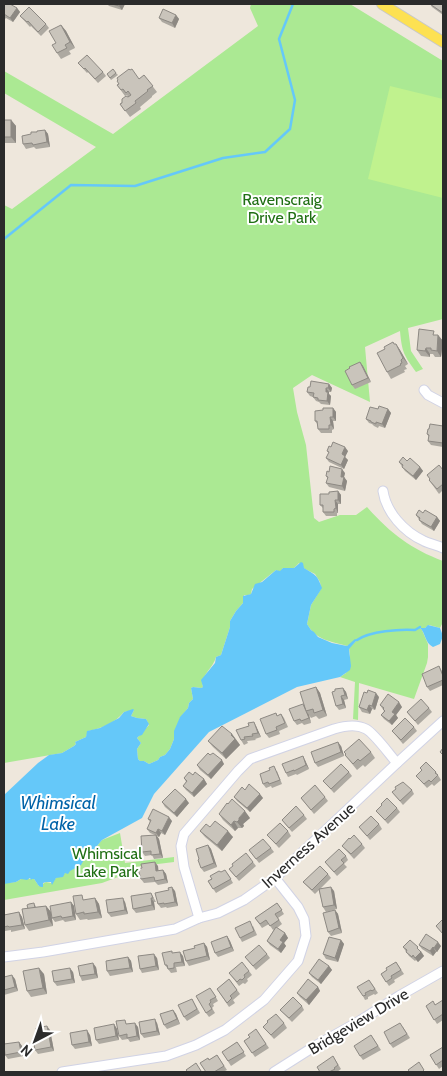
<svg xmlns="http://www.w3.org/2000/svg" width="447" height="1076" font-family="Cabin,sans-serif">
<rect width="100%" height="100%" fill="#eee7dc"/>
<!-- green -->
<g fill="#abe993">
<path d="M251,4H350L443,61V319L408,328L411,351L423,369L416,372C404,355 402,353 400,331L365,347L370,402L312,375L293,388L297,412L306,445L314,518L319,522L340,515H356L367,507C390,533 411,549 443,561V622L440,628L429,625L425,628H420L422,630L428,644V657L427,663L414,699L359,683L358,720L353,719L355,682L340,677L346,673L350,655L349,648L357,640L347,646C330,641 316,640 307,624L311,605L321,589L320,582L315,574L305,569L299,563L294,568H283L280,572L276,570L252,589L251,594L248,595H244L243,603L236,611L230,621V627L221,655L216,657C213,669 200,675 203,687L201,688L193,687L191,688L193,699L189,703L188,708L180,718L174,739L170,749L165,755L160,757L158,760L149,764L144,761H140L138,759L137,749L141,743L137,738L149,725L146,719L137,718L131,716L134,710L124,712C116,722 101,729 88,731L86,737L75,742L76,744L74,746L62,753L4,763V205L12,209L96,147L4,93V71L113,134L258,26L250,8Z"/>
<polygon points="120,833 125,863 174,857 174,862 126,868 126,874 102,883 4,900 4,884 5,883 16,882 21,879 34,879 39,886 46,882 51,883 56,878 80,865 86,856 92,852 102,840"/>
</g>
<!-- pitch -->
<polygon fill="#c0f28e" points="390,86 443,99 443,198 368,179"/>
<!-- water -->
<g fill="#65c8f9">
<path d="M301,562L303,563L304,568C315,575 317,574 322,588L311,605L307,624L311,630L314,632L318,637L332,643L347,646L355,639L357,640L349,649L351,666L350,670L340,677L297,687L209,732L154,794L142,818L102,840L92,852L86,856L81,865L70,871L68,874L65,873L63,877L56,878L52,885L51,882H46L43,883V887C38,888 37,882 34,879H32L31,880L30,878L27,880L21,879L16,882L4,884V795L38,763L49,755L62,753L74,746L76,744L75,742L86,737L87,731L100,728L119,718L124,712L133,709L134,710L131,716L137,718L146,719L149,724L142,735L139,736L137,738L141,743L137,749L138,759L140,761H144L149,764L158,760L160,757L165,755L170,749L174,739V731L180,717L188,708L189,703L193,699L191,688L193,687L201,688L203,687L201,680L215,663L216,657L221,655L230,627V621L236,611L243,603V596L251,594L255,584L262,582L276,570L280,571L283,568H294Z"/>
<path d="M428,625L440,628L443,636L440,644L433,647C424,642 426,633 420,628H425Z"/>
</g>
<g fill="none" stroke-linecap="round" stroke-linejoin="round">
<!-- stream -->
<g stroke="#65c8f9" stroke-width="2.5">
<polyline points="4,239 71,185 135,186 223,158 265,152 290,129 295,100 279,39 293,4"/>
<path d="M357,640C370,631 400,629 415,630L420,627"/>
</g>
<!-- minor casing -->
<g stroke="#d1d3e5" stroke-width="11">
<g id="minor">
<polyline points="424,390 428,395 443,403"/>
<path d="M383,491C386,512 404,532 424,541C430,544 437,545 443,548"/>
<path d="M199,918L184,867L181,846L184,834L238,771L250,759L334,729C344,726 357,724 366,729C375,734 389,754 397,763"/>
<polyline points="4,957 43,952 175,929 199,918 218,913 244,900 275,878 397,763 443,721"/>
<polyline points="62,1072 166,1056 196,1045 225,1030 264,1000 298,961 306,936 304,919 298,907 275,878"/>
<polyline points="274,1072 315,1046 358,1022 399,996 443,971"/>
</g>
</g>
<!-- major casing -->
<g stroke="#c8c8c8" stroke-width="12">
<polyline id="major" points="382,4 443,42"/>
</g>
<!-- minor -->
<use href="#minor" stroke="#fff" stroke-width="9"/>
<!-- major -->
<use href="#major" stroke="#fde152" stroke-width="10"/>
</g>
<!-- wall -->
<g fill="#ada9a1">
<polygon points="4,4 17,8 20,12 13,22 6,18 4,20"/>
<polygon points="107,4 125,4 122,10 109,6"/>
<polygon points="430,4 443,4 443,15 432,7"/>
<polygon points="176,15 179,19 175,28 162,22 159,18"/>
<polygon points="20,16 46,24 49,28 41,36 31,26 30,27"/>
<polygon points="61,25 66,31 75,48 69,51 71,54 61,59 57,53 56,43"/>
<polygon points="78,63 103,72 106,76 98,83 88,72 87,73"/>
<polygon points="116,73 118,75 111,80 107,74"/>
<polygon points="144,75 157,92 152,96 152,97 140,107 141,109 130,117 120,104 128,97 127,95 125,96 117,85 139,79"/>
<polygon points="4,120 11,120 16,126 16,143 4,143"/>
<polygon points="45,130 48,134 50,147 36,149 34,147 26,149 23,144 31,134"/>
<polygon points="436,335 438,335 443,341 441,357 435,357 433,354 430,354 430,357 421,356 417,350"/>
<polygon points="395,344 396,344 400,350 408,364 405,366 407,369 404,370 405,372 391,379 387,372"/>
<polygon points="360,362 363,366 371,382 355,389 352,385"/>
<polygon points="329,384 332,388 331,392 329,392 329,394 331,396 330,405 321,404 319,402 316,401 313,397 310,396 307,392 310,387"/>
<polygon points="333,408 336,412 336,421 333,421 334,429 332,430 332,433 321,433 318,429 318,425 315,421 323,410"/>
<polygon points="378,409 388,409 391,413 385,428 379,426 378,428 374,426 372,424 369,423 366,419"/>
<polygon points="443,426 443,447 431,445 428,441 429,437 427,434 429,429"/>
<polygon points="327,451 348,451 345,457 348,460 344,469 329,462 326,458 329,453"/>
<polygon points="407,461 420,467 423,471 416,480 405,471 399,462"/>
<polygon points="443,470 443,490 439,494 429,480"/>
<polygon points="345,473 344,477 347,481 345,491 329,487 326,483 328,479 326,476"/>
<polygon points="338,491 341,495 341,504 338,504 338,513 337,513 337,516 326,516 323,512 323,508 320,505 329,494"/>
<polygon points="423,513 437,517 440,521 434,531 422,524 416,515"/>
<polygon points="439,666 443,673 443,685 430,691 427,687"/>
<polygon points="316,687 320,693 327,716 319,719 316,716 311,718 309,715 311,723 304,725 302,723 297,725 294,721"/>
<polygon points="343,688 346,692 348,699 344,700 346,708 339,710 336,706"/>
<polygon points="379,697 375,710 372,709 370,714 362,712 359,707"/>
<polygon points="380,705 402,707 396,715 398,718 392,725 384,719 381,715 384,711"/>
<polygon points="429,708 432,712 418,725 407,712"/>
<polygon points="281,714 284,718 288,727 279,731 280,734 269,738 266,734 278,716"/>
<polygon points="256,726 261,737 255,739 256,740 247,741 248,743 244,745 241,740"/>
<polygon points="414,727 417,731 403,744 392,731"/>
<polygon points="232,734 240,745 226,759 213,747 208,741"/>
<polygon points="341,746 344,756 318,767 315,763"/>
<polygon points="371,752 375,758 365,767 363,765 357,770 345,755"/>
<polygon points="210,755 224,764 211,779 200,770 197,765"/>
<polygon points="305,760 309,769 297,775 296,774 288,777 286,773"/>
<polygon points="420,768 436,772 441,780 434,786 432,784 427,788 416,776 422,770"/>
<polygon points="277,771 282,784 272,788 271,786 266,788 263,784"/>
<polygon points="349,772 352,776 334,793 323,781"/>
<polygon points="193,775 204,779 207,784 194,797 186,790 183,786 186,782 184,778"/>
<polygon points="245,790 263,798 250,812 237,801 234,797"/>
<polygon points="412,790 414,794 403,805 392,792"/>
<polygon points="325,797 328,801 314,814 301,798"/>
<polygon points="162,802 189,803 177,817 165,807"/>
<polygon points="382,805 397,808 400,812 388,824 376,811"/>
<polygon points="219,814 250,818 243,824 244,826 242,828 238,828 235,831 223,820"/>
<polygon points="304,815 307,819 292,832 282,820"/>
<polygon points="148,819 172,821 165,835 161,833 159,837 157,836 159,839 163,858 154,859 152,855 145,856 142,852 155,835 150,833 147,829 150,822"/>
<polygon points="379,824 382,829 370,840 359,827"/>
<polygon points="210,827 233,837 222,851 205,837 200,831"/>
<polygon points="288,831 291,836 279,848 267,835"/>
<polygon points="350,839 362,844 365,848 354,859 342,846"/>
<polygon points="208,845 211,849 217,867 204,872 201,868"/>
<polygon points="271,848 274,852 259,863 249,850"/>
<polygon points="346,856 348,860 344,864 347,867 337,876 325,862"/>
<polygon points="253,862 256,866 239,881 229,869"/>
<polygon points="158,866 158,871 163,870 166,874 168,883 158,885 155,882 144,883 141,879"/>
<polygon points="221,872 228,874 233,883 216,893 208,881"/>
<polygon points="328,874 331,878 320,889 334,891 337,909 326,912 323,907 319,890 315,894 303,882"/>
<polygon points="175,891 178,906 167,908 166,907 161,908 158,904"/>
<polygon points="151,893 156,902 154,902 155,910 136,913 133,909"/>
<polygon points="95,898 99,904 102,918 88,920 87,919 80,920 76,914"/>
<polygon points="71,902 74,906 76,920 65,922 63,920 55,922 52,918"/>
<polygon points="125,902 128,914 111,917 108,913"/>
<polygon points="277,903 284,914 278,918 282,924 277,928 285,933 288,938 284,943 286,946 281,953 270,945 267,941 271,935 274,929 273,930 269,924 262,928 255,918"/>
<polygon points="36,905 36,907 46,906 51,912 53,926 29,931 25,925"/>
<polygon points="335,910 338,914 342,933 331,936 328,932"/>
<polygon points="19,912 22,917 25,929 11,932 11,930 5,931 4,929 4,915"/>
<polygon points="253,926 257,935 242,942 240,938"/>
<polygon points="227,936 230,941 234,951 218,957 215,953"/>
<polygon points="341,940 344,944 338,962 326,959 323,954"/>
<polygon points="204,943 207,947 210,960 189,966 186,961 195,948"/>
<polygon points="419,945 441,946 437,952 436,952 433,956 422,949"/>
<polygon points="403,947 421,951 424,956 418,962 416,960 415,961 409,956"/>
<polygon points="173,953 183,956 185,966 176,967 177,972 171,973 165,965"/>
<polygon points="267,954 270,958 256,970 245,957"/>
<polygon points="128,957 131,961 133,972 110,976 107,971"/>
<polygon points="157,958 159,970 142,973 140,969"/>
<polygon points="396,962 404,974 394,980 395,982 389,986 381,974 387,970"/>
<polygon points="329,966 332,970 321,984 312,977 309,973"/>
<polygon points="96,967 98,978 82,981 80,976"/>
<polygon points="249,971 252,975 247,979 248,981 245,984 243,983 239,986 229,973"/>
<polygon points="73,972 75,983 57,986 54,982"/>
<polygon points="44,974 47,994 31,997 27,991"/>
<polygon points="4,977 15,979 18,991 4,995"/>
<polygon points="229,979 240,994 233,1000 235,1003 229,1007 217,989"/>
<polygon points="372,984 378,993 375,995 374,994 368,997 368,999 365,1000 363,996"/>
<polygon points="318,987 320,991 309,1005 300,997 297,993"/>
<polygon points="213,992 218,1001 213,1004 214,1006 212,1008 215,1013 209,1017 206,1013"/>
<polygon points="192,999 200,1013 187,1021 184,1017"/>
<polygon points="443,1000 443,1020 437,1024 426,1006 435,1005"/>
<polygon points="302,1006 304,1010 292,1022 280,1010"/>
<polygon points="173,1010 176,1014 180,1024 167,1029 164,1025"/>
<polygon points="157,1023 160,1035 144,1038 141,1034"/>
<polygon points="284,1023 287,1028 274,1039 263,1027"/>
<polygon points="114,1024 117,1029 119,1040 99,1044 96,1040"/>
<polygon points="128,1024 138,1027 140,1040 130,1042 128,1039 122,1040 119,1036"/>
<polygon points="403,1027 410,1038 393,1048 390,1044"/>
<polygon points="256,1029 269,1048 255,1057 244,1041 250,1037"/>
<polygon points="50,1030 54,1051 38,1054 35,1050 38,1037"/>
<polygon points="90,1035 92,1046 75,1049 72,1045"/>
<polygon points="371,1035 381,1050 363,1060 360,1056"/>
<polygon points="19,1042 22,1046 24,1056 8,1059 5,1055"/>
<polygon points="237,1042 246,1056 231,1066 222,1052"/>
<polygon points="443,1047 443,1066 439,1069 430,1055"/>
<polygon points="217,1055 227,1070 223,1072 206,1072 209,1060"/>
<polygon points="333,1056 341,1069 337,1072 320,1072"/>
</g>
<!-- shaded-wall -->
<g fill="#8d8983">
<polygon points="120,4 125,4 122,10 119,6"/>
<polygon points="17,8 20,12 13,22 10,18"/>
<polygon points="176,15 179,19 175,28 172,23"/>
<polygon points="61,25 66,31 75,48 70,42"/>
<polygon points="11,120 16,126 16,143 11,137"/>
<polygon points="45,130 48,134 50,147 47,142"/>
<polygon points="438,335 443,341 441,357 437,351"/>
<polygon points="396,344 400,350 408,364 403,358"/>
<polygon points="426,348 430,354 430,357 425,351"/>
<polygon points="360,362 363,366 371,382 368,378"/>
<polygon points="329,384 332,388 331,392 328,388"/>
<polygon points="326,388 329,392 329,394 331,396 330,405 327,401 326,392"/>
<polygon points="333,408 336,412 336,421 333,417"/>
<polygon points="388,409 391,413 385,428 382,424"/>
<polygon points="330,417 333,421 334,429 331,425"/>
<polygon points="345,447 348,451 345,457 348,460 344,469 341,465 342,454"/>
<polygon points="420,467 423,471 416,480 413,476"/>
<polygon points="342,469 345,473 343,481 341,477"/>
<polygon points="344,477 347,481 345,491 342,486"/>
<polygon points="338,491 341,495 341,504 338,500"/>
<polygon points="335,500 338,504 338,513 336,508"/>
<polygon points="437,517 440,521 434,531 431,527"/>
<polygon points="316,687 320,693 327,716 323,710"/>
<polygon points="343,688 346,692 348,699 345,695"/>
<polygon points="376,693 379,697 375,710 372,706"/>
<polygon points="341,696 344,700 346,708 343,704"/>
<polygon points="399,702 402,707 396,715 398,718 392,725 389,721 392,712"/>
<polygon points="369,705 372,709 370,714 367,710"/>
<polygon points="306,711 309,715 311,723 309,718"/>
<polygon points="254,722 256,726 261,737 258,733"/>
<polygon points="232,734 240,745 226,759 222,753"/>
<polygon points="338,742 341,746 344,756 341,752"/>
<polygon points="303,756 305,760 309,769 306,765"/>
<polygon points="222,760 224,764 211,779 208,775"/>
<polygon points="204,779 207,784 194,797 192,793"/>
<polygon points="260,794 263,798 250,812 247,808"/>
<polygon points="186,799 189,803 177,817 174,813"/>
<polygon points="245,811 250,818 243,824 244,826 242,828 237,822 239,818"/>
<polygon points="169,817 172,821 165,835 162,831"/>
<polygon points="234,821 238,828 235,831 231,825"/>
<polygon points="158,829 161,833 159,837 156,833"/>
<polygon points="228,831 233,837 222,851 217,845"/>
<polygon points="156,835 159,839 163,858 160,854"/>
<polygon points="208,845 211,849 217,867 214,863"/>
<polygon points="155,862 158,866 159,875 156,871"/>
<polygon points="163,870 166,874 168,883 165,879"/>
<polygon points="172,887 175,891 178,906 175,902"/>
<polygon points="331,887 334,891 337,909 334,905"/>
<polygon points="95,898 99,904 102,918 98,912"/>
<polygon points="123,898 125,902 128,914 125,910"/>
<polygon points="151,898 154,902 155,910 152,905"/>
<polygon points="71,902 74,906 76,920 73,916"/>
<polygon points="46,906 51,912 53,926 49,920"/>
<polygon points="335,910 338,914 342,933 339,928"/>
<polygon points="19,912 22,917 25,929 22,925"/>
<polygon points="285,933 288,938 284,943 286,946 281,953 278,949 280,940"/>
<polygon points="227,936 230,941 234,951 231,947"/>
<polygon points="341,940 344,944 338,962 335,958"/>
<polygon points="438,942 441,946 437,952 434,948"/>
<polygon points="204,943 207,947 210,960 207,956"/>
<polygon points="433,947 436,952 433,956 430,951"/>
<polygon points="180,952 183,956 185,966 182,962"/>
<polygon points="421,952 424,956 418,962 415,958"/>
<polygon points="154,954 157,958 159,970 156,966"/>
<polygon points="128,957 131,961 133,972 130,968"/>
<polygon points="93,963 96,967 98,978 95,974"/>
<polygon points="329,966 332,970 321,984 318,980"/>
<polygon points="39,968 44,974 47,994 43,988"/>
<polygon points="70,968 73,972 75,983 72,979"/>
<polygon points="12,975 15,979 18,991 15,987"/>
<polygon points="318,987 320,991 309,1005 306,1000"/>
<polygon points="173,1010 176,1014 180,1024 177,1019"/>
<polygon points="155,1019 157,1023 160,1035 157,1031"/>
<polygon points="135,1023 138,1027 140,1040 137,1036"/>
<polygon points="114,1024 117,1029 119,1040 116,1036"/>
<polygon points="47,1026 50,1030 54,1051 51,1047"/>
<polygon points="87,1030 90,1035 92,1046 89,1042"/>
<polygon points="19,1042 22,1046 24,1056 21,1052"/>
</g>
<!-- building -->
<g fill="#c9c4bb" stroke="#8d8983">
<polygon points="4,4 10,4 17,8 10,18 4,14"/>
<polygon points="112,4 120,4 119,6"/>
<polygon points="430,4 443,4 443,13"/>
<polygon points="29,7 46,24 38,32 28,21 27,22 20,16"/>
<polygon points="163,9 176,15 172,23 159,18"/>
<polygon points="61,25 70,42 65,45 67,48 57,53 52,45 56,43 49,31"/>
<polygon points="87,55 103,72 95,79 85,68 84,69 78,63"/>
<polygon points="113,69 116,73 110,78 107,74"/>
<polygon points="129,69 130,70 132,69 139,79 144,75 153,86 147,90 148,91 135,101 136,103 125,111 120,104 122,103 122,99 126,96 128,97 131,95 128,91 126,93 123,89 121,90 117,85 119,84 117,81 118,80 117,78"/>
<rect x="4" y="120" width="7" height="17"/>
<polygon points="45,130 47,142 33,145 32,143 23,144 22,136 31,134 31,132 37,132 37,131"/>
<polygon points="419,329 434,331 433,335 438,335 437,351 431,350 431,348 426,348 425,351 417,350"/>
<polygon points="393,342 394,344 396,344 403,358 401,360 402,363 400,364 401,365 387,372 377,353 385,349 384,347"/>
<polygon points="360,362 368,378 352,385 345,371 350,368 349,367"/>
<polygon points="311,381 329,384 328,388 326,388 326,392 328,392 327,401 318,400 318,398 313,397 314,393 307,392 308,387 310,387"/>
<polygon points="379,406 388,409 382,424 376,422 376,424 371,422 371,421 366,419 370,407 378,409"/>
<polygon points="323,408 333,408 333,417 330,417 331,425 329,425 329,429 318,429 317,421 315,421 315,411 323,410"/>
<polygon points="430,424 443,426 443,443 428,441 429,435 427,434 428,429 429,429"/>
<polygon points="333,442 345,447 342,454 345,456 341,465 326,458 329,452 327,451 329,446 331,447"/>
<polygon points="403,457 407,461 410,458 420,467 413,476 402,467 403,465 399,462"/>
<polygon points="439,465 443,470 443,484 437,489 429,480 430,479 427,475"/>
<polygon points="330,466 342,469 341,477 344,477 342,486 326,483 328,477 326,476 327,471 329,472"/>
<polygon points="338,491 338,500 335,500 336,508 334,509 334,512 323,512 323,505 320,505 320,494 329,494 329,492"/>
<polygon points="419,510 423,513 425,510 437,517 431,527 419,520 420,518 416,515"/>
<polygon points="439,666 443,676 443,680 427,687 422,674"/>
<polygon points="316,687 323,710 314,713 313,709 306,711 300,692"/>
<polygon points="343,688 345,695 341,696 343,704 336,706 332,692 335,691 335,689"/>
<polygon points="368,690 376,693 372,706 369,705 367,710 359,707 364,692 367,693"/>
<polygon points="388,694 399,702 392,712 395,714 389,721 381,715 385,711 383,709 384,708 380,705"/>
<polygon points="421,699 429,708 415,721 407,712"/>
<polygon points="303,704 309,718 301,721 300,719 294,721 289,709"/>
<polygon points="276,713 277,716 281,714 285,723 276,727 277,730 266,734 260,719"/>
<polygon points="405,718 414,727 401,740 392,731"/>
<polygon points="254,722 258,733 252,734 253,736 244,737 245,739 241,740 236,730 249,726 248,723"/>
<polygon points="222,726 232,734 231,735 235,739 222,753 208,741"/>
<polygon points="359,739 371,752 360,761 358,759 353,764 345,755 346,754 344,752"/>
<polygon points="338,742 341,752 315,763 311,752"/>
<polygon points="443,748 443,755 440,752"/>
<polygon points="208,753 210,755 213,753 222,760 208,775 197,765"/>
<polygon points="303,756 306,765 294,771 294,770 286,773 282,764"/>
<polygon points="426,762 436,772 435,773 438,775 431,782 429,780 424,784 416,776 422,770 420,768"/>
<polygon points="341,764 349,772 331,789 323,781"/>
<polygon points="274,766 280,780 269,784 268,782 263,784 260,774 270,770 269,768"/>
<polygon points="189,772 193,775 195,772 204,779 192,793 183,786 187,781 184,778"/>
<polygon points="403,782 412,790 400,801 392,792 396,789 395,787"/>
<polygon points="249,784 260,794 247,808 234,797 242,787 245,790"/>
<polygon points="315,785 325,797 311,810 301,798"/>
<polygon points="175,789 186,799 174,813 162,802"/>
<polygon points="387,798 397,808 385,820 376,811 382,805 381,804"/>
<polygon points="232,799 245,811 239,818 239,820 237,822 234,821 231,825 219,814 227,803 228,804"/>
<polygon points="296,806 304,815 289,828 282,820"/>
<polygon points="153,809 169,817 162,831 158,829 156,833 147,829 151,820 148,819"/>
<polygon points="371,816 379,824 367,836 359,827"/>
<polygon points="215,821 228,831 217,845 200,831 206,824 210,827"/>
<polygon points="280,823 288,831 276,844 267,835"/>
<polygon points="156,835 160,854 151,855 151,851 142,852 141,836"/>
<polygon points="354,835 362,844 351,854 342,846 349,838 350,839"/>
<polygon points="263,839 271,848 256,859 249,850"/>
<polygon points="208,845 214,863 201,868 198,860 199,859 196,849"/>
<polygon points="339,849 346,856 341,860 344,863 334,872 325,862"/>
<polygon points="246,853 253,862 236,877 229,869 233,866 232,864"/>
<polygon points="155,862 156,871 163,870 165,879 155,881 154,877 141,879 138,869 142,868 141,864"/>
<polygon points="320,866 328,874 312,890 303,882"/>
<polygon points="225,870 231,879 213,889 208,881 212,879 210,876 219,871 221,872"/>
<polygon points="172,887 175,902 164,904 164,903 158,904 155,893 169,890 168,888"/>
<polygon points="331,887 334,905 323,907 319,889"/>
<polygon points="151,893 153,898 151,898 152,905 133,909 131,896"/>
<polygon points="82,895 83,900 95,898 98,912 84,914 84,912 76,914 73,896"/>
<polygon points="123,898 125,910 108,913 106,900"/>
<polygon points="71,902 73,916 62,918 61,916 52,918 50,906"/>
<polygon points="34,903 35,908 28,909 27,905 29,904"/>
<polygon points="277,903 282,910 275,914 279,920 270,926 266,920 260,924 255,918"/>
<polygon points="46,906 49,920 25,925 22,909"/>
<polygon points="335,910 339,928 328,932 323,913"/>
<polygon points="19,912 22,925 9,927 8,926 4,927 4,915"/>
<polygon points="442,920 443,921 443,934 436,926"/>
<polygon points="250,921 254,931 240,938 235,928"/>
<polygon points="276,927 285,933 280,940 283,942 278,949 267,941"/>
<polygon points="426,934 438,942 434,948 433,947 430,951 419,945"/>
<polygon points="227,936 231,947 215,953 211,942"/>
<polygon points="329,937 341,940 335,958 323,954"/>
<polygon points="410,940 418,947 417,948 421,952 415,958 413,955 412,957 406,952 407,950 403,947"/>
<polygon points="204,943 207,956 186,961 183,951 195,948 194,946"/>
<polygon points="259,945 267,954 253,966 245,957"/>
<polygon points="172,951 172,953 180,952 182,962 174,963 174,968 168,969 167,965 165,965 162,953"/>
<polygon points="154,954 156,966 140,969 138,956"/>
<polygon points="128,957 130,968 107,971 106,961"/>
<polygon points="319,959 329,966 318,980 309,973"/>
<polygon points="242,962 249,971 244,975 245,977 242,980 240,979 237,982 229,973"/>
<polygon points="396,962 401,970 391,976 392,978 386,982 381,974 387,970 386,968"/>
<polygon points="93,963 95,974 80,976 78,966"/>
<polygon points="39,968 43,988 27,991 23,971"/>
<polygon points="70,968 72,979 54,982 52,971"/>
<polygon points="12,975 15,987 4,990 4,977"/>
<polygon points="229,979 237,990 230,996 232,998 227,1003 217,989"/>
<polygon points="308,979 318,987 306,1000 297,993"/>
<polygon points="369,980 375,989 372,991 371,990 365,993 366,995 363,996 357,987"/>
<polygon points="210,988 216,997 210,1000 211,1002 209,1004 212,1009 206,1013 196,996"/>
<polygon points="293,997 302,1006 289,1018 280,1010"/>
<polygon points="192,999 197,1009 184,1017 178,1005"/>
<polygon points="443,1000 443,1014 434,1020 426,1006 433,1001 435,1005"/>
<polygon points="173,1010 177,1019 164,1025 160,1014"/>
<polygon points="276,1014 284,1023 271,1035 263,1027 268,1022 267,1021"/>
<polygon points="155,1019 157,1031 141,1034 139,1022"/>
<polygon points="125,1020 126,1024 135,1023 137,1036 127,1038 127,1034 119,1036 116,1021"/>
<polygon points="400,1023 407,1034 390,1044 384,1032"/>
<polygon points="114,1024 116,1036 96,1040 94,1028"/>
<polygon points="47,1026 51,1047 35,1050 33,1038 38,1037 36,1028"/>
<polygon points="256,1029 266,1044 252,1053 244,1041 250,1037 248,1035"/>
<polygon points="87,1030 89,1042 72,1045 70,1033"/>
<polygon points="371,1035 378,1046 360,1056 354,1046"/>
<polygon points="19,1042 21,1052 5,1055 4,1044"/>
<polygon points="237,1042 244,1052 228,1061 222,1052"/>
<polygon points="443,1047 443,1060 436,1065 430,1055"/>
<polygon points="217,1055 224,1066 214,1072 206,1072 200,1063 208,1058 209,1060"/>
<polygon points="333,1056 338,1065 334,1068 335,1069 329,1072 320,1072 317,1067"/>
<polygon points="419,1062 424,1070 422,1072 410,1072 408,1070"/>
<polygon points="196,1063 201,1071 200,1072 185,1072 187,1071 186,1070"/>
</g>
<g text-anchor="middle" stroke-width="4" stroke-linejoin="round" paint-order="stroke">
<!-- park labels -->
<g font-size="16" fill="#206f14" stroke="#fff">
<text x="282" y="205">Ravenscraig<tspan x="282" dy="18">Drive Park</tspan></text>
<text x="107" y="859">Whimsical<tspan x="107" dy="18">Lake Park</tspan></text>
</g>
<!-- street labels -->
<g font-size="16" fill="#2b2b2b" stroke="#fff">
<text transform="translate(308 845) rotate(-42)" y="6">Inverness Avenue</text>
<text transform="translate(358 1021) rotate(-31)" y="6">Bridgeview Drive</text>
</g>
<!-- water labels -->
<g font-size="18" font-style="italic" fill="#0163a8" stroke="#fff">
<text x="58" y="809">Whimsical<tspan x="58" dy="21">Lake</tspan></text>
</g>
</g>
<!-- border -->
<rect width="447" height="1076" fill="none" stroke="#2b2b2b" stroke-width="10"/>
<!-- north arrow -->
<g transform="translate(35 1041) rotate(221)" stroke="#ffffff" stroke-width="4" paint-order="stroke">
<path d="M0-4L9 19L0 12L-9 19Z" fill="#2b2b2b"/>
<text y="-8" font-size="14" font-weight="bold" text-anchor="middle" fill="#2b2b2b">N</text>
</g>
</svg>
